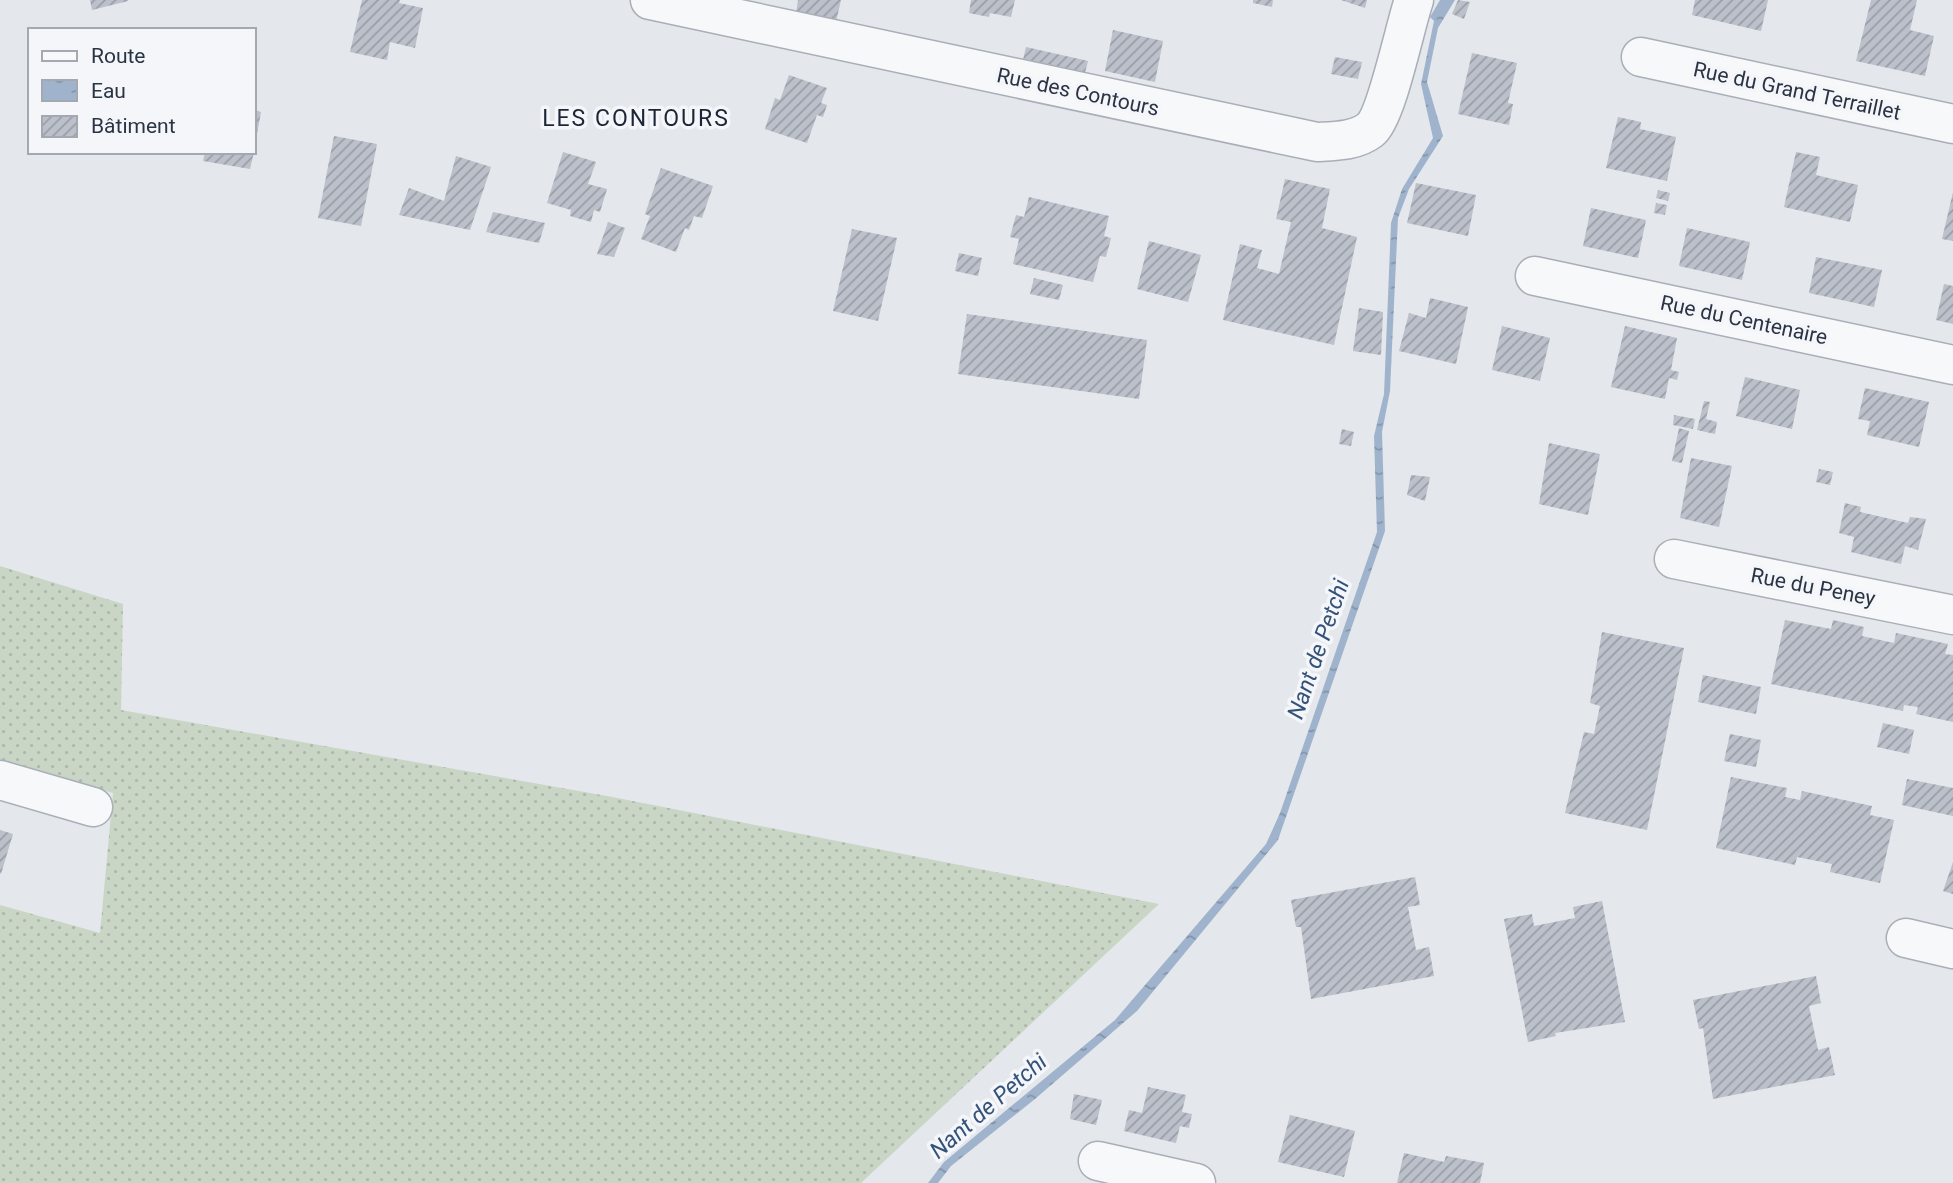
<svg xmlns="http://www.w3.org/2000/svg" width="1953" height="1183" font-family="Roboto,sans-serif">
<defs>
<pattern id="grass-dots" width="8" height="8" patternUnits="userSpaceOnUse" patternTransform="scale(1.75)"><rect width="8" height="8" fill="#c9d6c5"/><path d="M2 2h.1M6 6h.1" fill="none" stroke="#adb8ab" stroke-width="1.8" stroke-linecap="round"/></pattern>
<pattern id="water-ripples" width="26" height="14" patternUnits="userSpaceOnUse" patternTransform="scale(1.75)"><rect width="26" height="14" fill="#9fb4cc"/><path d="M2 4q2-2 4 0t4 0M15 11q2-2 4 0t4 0" fill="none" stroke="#8293a7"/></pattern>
<pattern id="building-hatch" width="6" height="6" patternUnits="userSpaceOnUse" patternTransform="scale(1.75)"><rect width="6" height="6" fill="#bbc0ca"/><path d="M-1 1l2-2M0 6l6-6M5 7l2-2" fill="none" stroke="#989da6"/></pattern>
</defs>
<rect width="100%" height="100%" fill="#e4e7ec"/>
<!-- grass -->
<polygon fill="url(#grass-dots)" points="0,566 123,604 121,710 607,796 1159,904 861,1183 0,1183 0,905 100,933 113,793 0,760"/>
<!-- water -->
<polygon fill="url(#water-ripples)" points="1440,0 1455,0 1438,28 1427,82 1443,136 1409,189 1398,218 1390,391 1382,432 1385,531 1278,840 1137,1011 1035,1099 951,1166 938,1183 928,1183 944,1162 1115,1020 1266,844 1280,813 1377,532 1374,436 1384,394 1391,223 1402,189 1433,138 1421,84 1434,21 1430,17"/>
<!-- building -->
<g fill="url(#building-hatch)">
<polygon points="90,0 128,0 128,1 92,10"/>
<polygon points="362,0 400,0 399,3 423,8 415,48 390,42 387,60 350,52"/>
<polygon points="798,0 841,0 836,22 796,14"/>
<polygon points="971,0 1015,0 1011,17 990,13 989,17 969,13"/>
<polygon points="1253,0 1273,0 1272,7 1253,3"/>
<polygon points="1341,0 1367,0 1365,8"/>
<polygon points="1458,0 1470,2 1464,19 1452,14"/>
<polygon points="1695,0 1768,0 1761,31 1692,15"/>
<polygon points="1871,0 1917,0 1910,30 1934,36 1925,76 1856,61"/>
<polygon points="1113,30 1163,41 1155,82 1105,71"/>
<polygon points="1026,47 1088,61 1084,77 1022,64"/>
<polygon points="1472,53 1517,63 1508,103 1513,104 1509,125 1458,114"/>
<polygon points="1335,57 1362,62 1358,79 1331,74"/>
<polygon points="789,75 827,88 821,103 827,105 823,117 817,115 807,143 765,129 775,98 780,100"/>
<polygon points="254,110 261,112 255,145 254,145"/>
<polygon points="1618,117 1641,122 1640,129 1676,137 1667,181 1606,168"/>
<polygon points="334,136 377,144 361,226 318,218"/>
<polygon points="205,152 254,152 250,169 203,161"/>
<polygon points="563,152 596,162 588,184 607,189 600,212 594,210 591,222 570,216 571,210 547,203"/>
<polygon points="1796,152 1820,157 1816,175 1858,185 1850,222 1784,207"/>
<polygon points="456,156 491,167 470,230 399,215 409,188 444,201"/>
<polygon points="661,168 713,186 702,218 694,216 689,230 685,228 676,252 641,239 650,216 645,214"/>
<polygon points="1285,179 1330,189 1322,228 1357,237 1334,345 1223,320 1240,244 1262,250 1257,268 1279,274 1291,222 1276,219"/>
<polygon points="1416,183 1476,195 1468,236 1407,223"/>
<polygon points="1658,190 1670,193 1668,201 1656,198"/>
<polygon points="1953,192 1953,241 1942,239"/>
<polygon points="1029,197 1109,216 1104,236 1111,238 1106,257 1100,256 1093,282 1013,264 1019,239 1010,237 1016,215 1024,217"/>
<polygon points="1656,203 1667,205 1665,215 1654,213"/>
<polygon points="1591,208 1646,220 1638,258 1583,246"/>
<polygon points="493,212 545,223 539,243 486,232"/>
<polygon points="608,222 625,228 614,257 597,254"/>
<polygon points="1687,228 1750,242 1742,280 1679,266"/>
<polygon points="852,229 897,238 878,321 833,311"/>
<polygon points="1149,241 1201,255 1188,302 1137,289"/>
<polygon points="959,253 982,258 978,276 955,271"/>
<polygon points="1816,257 1882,270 1874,307 1809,293"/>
<polygon points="1034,278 1063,285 1059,300 1030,294"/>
<polygon points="1944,284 1953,286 1953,324 1936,320"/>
<polygon points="1430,298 1468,307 1456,364 1399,351 1409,313 1426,318"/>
<polygon points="1359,308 1383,312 1381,355 1353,351"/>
<polygon points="967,314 1147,340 1139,399 958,374"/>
<polygon points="1502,326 1550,338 1540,381 1492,370"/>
<polygon points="1625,326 1677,338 1671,370 1679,372 1677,380 1669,378 1665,399 1611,387"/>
<polygon points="1745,377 1800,390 1792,429 1736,416"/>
<polygon points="1865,388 1929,402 1919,447 1867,435 1870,421 1858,419"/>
<polygon points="1704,401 1710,402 1706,419 1717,422 1715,434 1697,430"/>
<polygon points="1674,415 1695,419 1693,429 1673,425"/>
<polygon points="1679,428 1689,431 1682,463 1672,461"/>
<polygon points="1342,429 1354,432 1351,446 1339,444"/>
<polygon points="1549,443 1600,454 1588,515 1539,504"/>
<polygon points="1691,458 1732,466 1719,527 1680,518"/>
<polygon points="1819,469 1833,472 1830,485 1816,482"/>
<polygon points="1411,475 1430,477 1425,501 1407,495"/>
<polygon points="1845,503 1861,507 1860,512 1908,523 1910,517 1926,519 1918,550 1905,546 1901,564 1851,552 1854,537 1839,533"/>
<polygon points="1785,620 1831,629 1833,620 1864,627 1862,636 1894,643 1896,633 1948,644 1945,654 1953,655 1953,722 1916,714 1918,707 1904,705 1903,711 1771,684"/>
<polygon points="1602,632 1684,648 1647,830 1565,813 1584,732 1594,734 1600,706 1590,703"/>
<polygon points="1703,675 1761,687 1756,714 1698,702"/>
<polygon points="1883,723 1914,730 1909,754 1877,747"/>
<polygon points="1730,734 1761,740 1756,767 1724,761"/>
<polygon points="1731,777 1787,788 1785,797 1800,800 1802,791 1872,806 1870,815 1894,820 1880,883 1830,872 1832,864 1797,857 1795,865 1716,848"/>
<polygon points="1907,779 1953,788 1953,816 1902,805"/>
<polygon points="0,830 13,834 1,874 0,873"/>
<polygon points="1953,862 1953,894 1943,891"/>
<polygon points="1415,877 1420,905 1408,907 1416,950 1429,947 1434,976 1311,999 1301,927 1296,927 1291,900"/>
<polygon points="1602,901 1625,1022 1555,1033 1556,1036 1528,1042 1504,919 1532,914 1534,926 1575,918 1573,907"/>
<polygon points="1816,976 1821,1003 1809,1006 1818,1050 1829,1047 1835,1075 1713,1099 1703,1028 1699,1029 1693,1000"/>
<polygon points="1148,1087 1186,1095 1182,1112 1192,1114 1189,1128 1180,1126 1176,1143 1124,1131 1129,1110 1142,1113"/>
<polygon points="1074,1094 1102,1100 1096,1125 1070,1119"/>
<polygon points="1290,1115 1355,1131 1344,1177 1278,1162"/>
<polygon points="1404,1153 1444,1162 1446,1156 1484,1163 1480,1183 1397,1183"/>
</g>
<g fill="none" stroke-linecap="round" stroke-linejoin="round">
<!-- minor casing -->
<g stroke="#a9aeb7" stroke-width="41">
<g id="minor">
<path d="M650,0L1317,142C1335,141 1356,141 1370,130C1387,117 1405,25 1414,0"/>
<polyline points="1641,57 1953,124"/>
<polyline points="1535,276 1953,365"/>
<polyline points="1674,559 1953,615"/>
<polyline points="0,780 93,807"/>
<polyline points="1906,938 1953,949"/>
<polyline points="1098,1161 1196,1183"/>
</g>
</g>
<!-- minor -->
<use href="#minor" stroke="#f7f8fa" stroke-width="38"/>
</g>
<g text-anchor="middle" stroke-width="7" stroke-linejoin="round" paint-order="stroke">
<!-- street labels -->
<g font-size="21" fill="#2b3445" stroke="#f4f6f9">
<text transform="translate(1797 91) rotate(12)" y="7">Rue du Grand Terraillet</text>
<text transform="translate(1078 92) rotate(12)" y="7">Rue des Contours</text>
<text transform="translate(1744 320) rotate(12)" y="7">Rue du Centenaire</text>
<text transform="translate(1813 587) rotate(11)" y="7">Rue du Peney</text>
</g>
<!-- neighbourhood labels -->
<g font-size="23" letter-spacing="2" fill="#1d2536" stroke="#f4f6f9">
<text x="636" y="126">LES CONTOURS</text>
</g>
<!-- water labels -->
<g font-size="23" font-style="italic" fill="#34527a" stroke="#f4f6f9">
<text transform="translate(1318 649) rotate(-71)" y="8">Nant de Petchi</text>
<text transform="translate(988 1106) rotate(-41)" y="8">Nant de Petchi</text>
</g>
</g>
<!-- legend -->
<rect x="28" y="28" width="228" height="126" fill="#f4f6f9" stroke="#a4a8b1" stroke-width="2"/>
<rect x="42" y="51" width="35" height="10" fill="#f7f8fa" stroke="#a4a8b1" stroke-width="2"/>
<text x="91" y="63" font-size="21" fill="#2b3445">Route</text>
<rect x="42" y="80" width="35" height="21" fill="url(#water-ripples)" stroke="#a4a8b1" stroke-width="2"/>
<text x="91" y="98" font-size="21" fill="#2b3445">Eau</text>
<rect x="42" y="116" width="35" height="21" fill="url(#building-hatch)" stroke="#a4a8b1" stroke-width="2"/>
<text x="91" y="133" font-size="21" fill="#2b3445">Bâtiment</text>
</svg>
